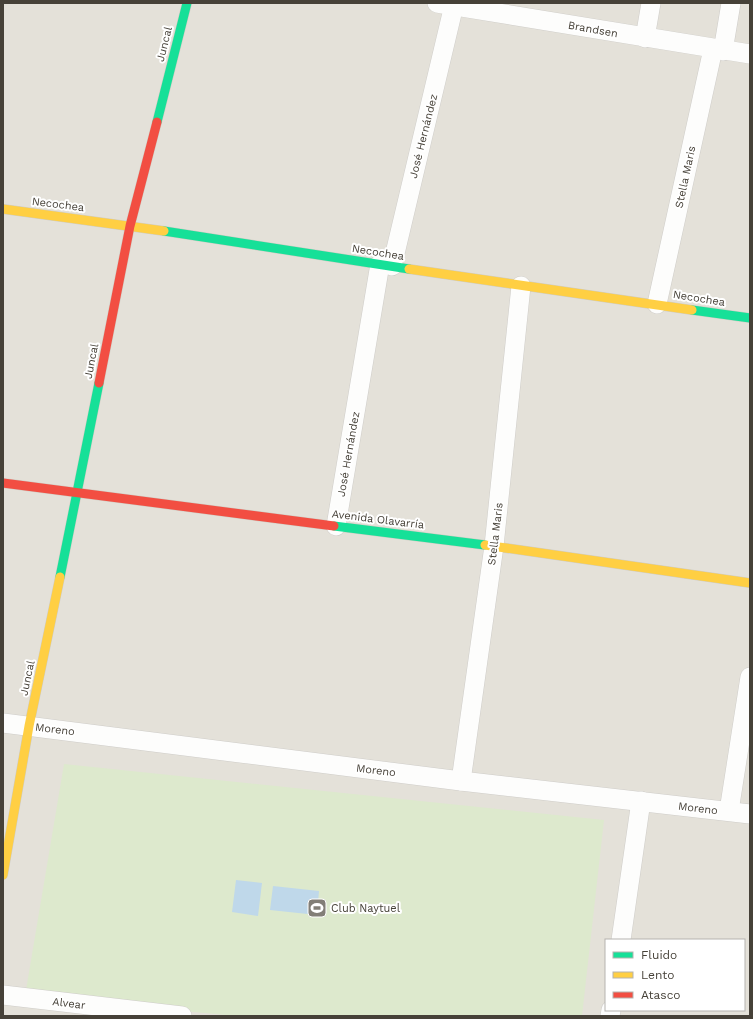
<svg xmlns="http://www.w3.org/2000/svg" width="753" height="1019" font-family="'Work Sans',sans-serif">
<rect width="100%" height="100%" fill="#f1efeb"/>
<!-- residential -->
<path fill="#e4e1d9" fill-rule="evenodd" d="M3,3H750V1016H3ZM606,940H744V1010H606Z"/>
<!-- green -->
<polygon fill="#dde9cd" points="64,764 604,820 582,1016 236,1016 25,996"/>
<!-- water -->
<g fill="#bfd8ea">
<polygon points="236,880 262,883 258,916 232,912"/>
<polygon points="273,886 319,891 317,915 270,910"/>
</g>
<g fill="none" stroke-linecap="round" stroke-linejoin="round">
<!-- street casing -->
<g stroke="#cfcdc9" stroke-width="20">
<g id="street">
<polyline points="437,3 750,54"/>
<polyline points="645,38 651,3"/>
<polyline points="723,51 731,3"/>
<polyline points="392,266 454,5"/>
<polyline points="657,304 713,49"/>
<polyline points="336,526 380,264"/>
<polyline points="3,723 461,781 750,814"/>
<polyline points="461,781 494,546 521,286"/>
<polyline points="729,811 750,677"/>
<polyline points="621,940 641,801"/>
<polyline points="3,995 182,1016"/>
<polyline points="610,1016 611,1010"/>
</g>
</g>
<!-- fast casing -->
<g stroke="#cfccc3" stroke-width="10">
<g id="fast">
<polyline points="157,122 187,3"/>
<polyline points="164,231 409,269"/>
<polyline points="692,310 750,318"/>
<polyline points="334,526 485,545"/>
<polyline points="60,577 99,383"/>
</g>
</g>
<!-- slow casing -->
<g stroke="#cfccc3" stroke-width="10">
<g id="slow">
<polyline points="3,209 164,231"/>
<polyline points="409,269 692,310"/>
<polyline points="485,545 750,583"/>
<polyline points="3,875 29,726 60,577"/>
</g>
</g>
<!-- jam casing -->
<g stroke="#cfccc3" stroke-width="10">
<g id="jam">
<polyline points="99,383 130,226 157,122"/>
<polyline points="3,483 334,526"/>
</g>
</g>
<!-- street -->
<use href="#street" stroke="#fdfdfc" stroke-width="19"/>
<!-- fast -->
<use href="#fast" stroke="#16e098" stroke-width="9"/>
<!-- slow -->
<use href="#slow" stroke="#ffcf43" stroke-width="9"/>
<!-- jam -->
<use href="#jam" stroke="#f24e42" stroke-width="9"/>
</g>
<!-- icons -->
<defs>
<g id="stadium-square" transform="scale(1)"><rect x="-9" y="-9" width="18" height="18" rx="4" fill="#827e77" stroke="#fff"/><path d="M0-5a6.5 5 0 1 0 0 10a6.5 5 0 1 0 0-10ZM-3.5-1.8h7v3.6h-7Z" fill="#fff"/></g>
</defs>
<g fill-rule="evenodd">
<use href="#stadium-square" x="317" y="908"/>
</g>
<g text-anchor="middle" stroke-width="4" stroke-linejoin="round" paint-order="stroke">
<!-- street labels -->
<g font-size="11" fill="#464138" stroke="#fff">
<text transform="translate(593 29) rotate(10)" y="4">Brandsen</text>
<text transform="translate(164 44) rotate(-76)" y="4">Juncal</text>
<text transform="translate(423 136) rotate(-76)" y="4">José Hernández</text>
<text transform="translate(685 177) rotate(-78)" y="4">Stella Maris</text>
<text transform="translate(58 204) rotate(7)" y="4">Necochea</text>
<text transform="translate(378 252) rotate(9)" y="4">Necochea</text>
<text transform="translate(699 298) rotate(9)" y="4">Necochea</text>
<text transform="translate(91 361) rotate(-79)" y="4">Juncal</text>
<text transform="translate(348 454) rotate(-80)" y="4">José Hernández</text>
<text transform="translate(378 519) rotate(7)" y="4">Avenida Olavarría</text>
<text transform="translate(495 534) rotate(-83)" y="4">Stella Maris</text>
<text transform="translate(27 678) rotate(-78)" y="4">Juncal</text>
<text transform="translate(55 729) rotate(7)" y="4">Moreno</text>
<text transform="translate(376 770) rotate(7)" y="4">Moreno</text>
<text transform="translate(698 808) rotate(7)" y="4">Moreno</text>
<text transform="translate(69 1003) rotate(7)" y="4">Alvear</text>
</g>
<!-- poi labels -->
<g font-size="11" fill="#464138" stroke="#fff" text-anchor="start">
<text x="331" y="912">Club Naytuel</text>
</g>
</g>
<!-- border -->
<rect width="753" height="1019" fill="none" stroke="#464138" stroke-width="8"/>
<!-- legend -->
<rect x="605" y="939" width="140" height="72" fill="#ffffff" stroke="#b5b3af"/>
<rect x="613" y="952" width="20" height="6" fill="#16e098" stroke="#b5b3af"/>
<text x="641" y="959" font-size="12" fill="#464138">Fluido</text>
<rect x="613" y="972" width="20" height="6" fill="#ffcf43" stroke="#b5b3af"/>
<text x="641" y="979" font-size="12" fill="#464138">Lento</text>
<rect x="613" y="992" width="20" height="6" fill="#f24e42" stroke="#b5b3af"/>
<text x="641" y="999" font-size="12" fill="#464138">Atasco</text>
</svg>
